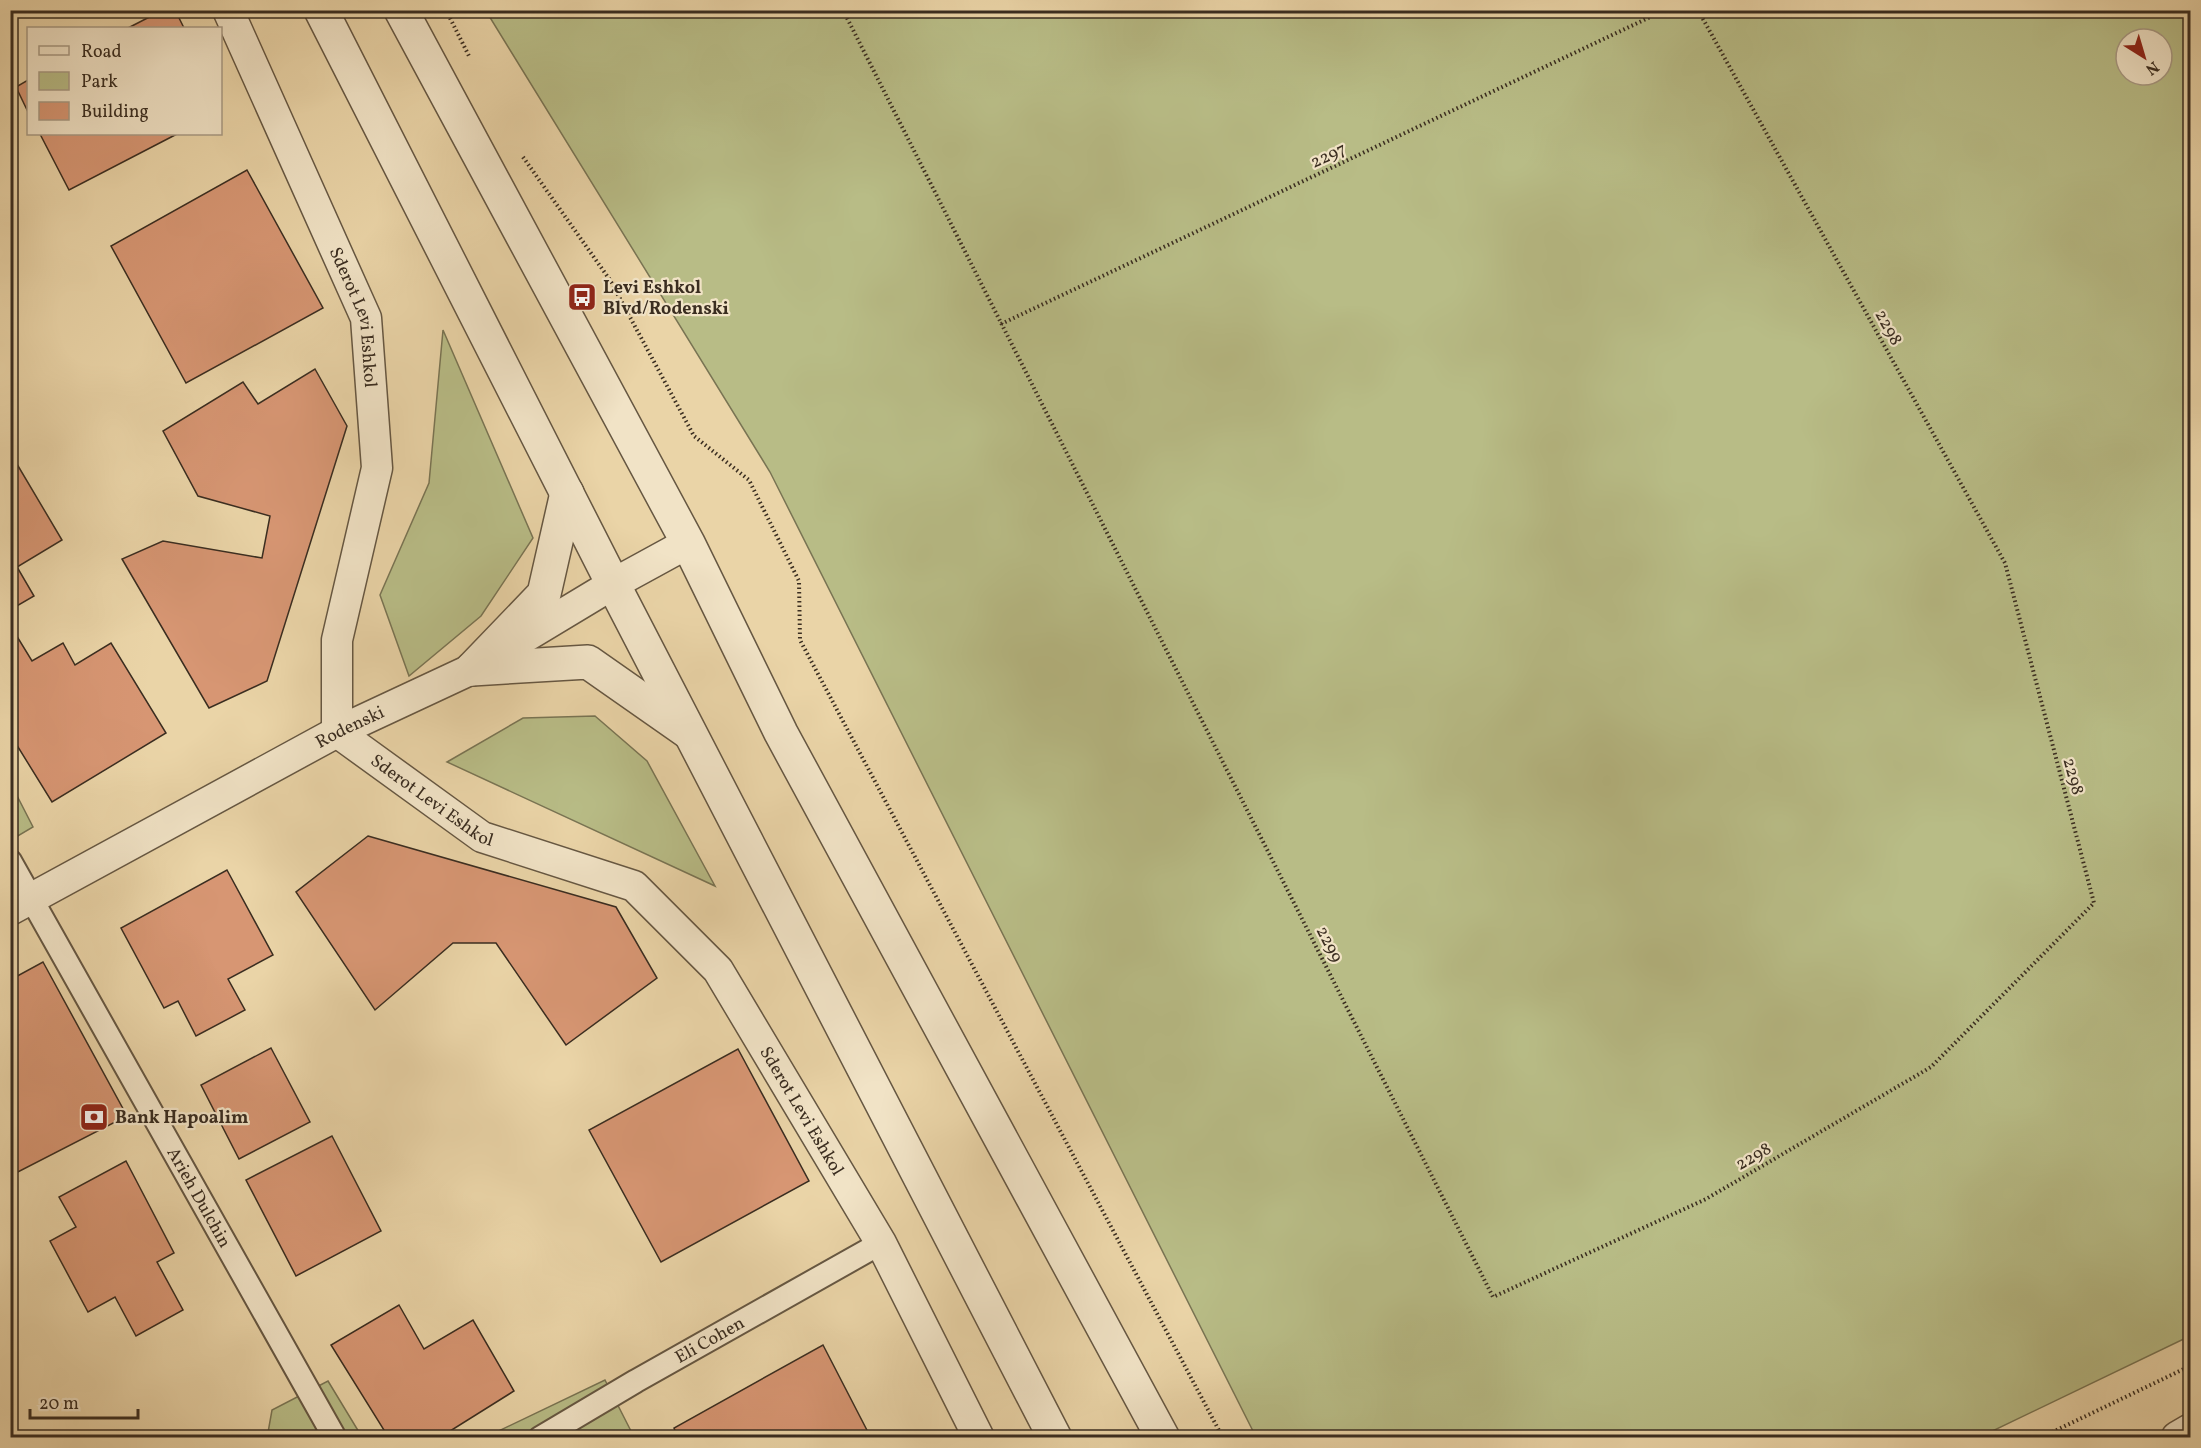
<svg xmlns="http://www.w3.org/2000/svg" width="2201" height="1448" font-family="Vollkorn,serif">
<rect width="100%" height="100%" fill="#ead4a7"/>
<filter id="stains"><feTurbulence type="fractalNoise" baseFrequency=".00333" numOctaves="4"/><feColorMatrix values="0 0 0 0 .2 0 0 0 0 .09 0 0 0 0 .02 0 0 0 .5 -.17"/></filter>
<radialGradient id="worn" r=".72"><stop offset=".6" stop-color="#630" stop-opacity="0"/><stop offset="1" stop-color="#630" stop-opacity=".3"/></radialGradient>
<!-- green -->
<g fill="#b8bc86" stroke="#797453" stroke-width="1.5" fill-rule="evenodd">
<path d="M486,11H2190V1336L1980,1437H1256L770,472ZM2126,39H2162V75H2126Z"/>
<polygon points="443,330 533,538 481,616 409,676 380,595 429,483"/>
<polygon points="595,716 647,761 715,886 447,762 523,718"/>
<polygon points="11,784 33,827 11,840 10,840"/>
<polygon points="605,1380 634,1437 484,1438"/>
<polygon points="328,1381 362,1437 267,1438 272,1410"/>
</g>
<!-- building -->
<g fill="#d79673" stroke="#3a2d20" stroke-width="1.5">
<polygon points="163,10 175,10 184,28 128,28"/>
<polygon points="28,80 28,112 16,87"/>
<polygon points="40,134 177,134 69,190"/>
<polygon points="247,170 323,308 186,383 111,246"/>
<polygon points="315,369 347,426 267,681 209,708 122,559 163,541 262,558 270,516 198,496 163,431 243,382 258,404"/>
<polygon points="11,454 62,540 17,567 34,596 10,610"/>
<polygon points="10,625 32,661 63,643 75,665 111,643 166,733 52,802 10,734"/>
<polygon points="368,836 616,907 657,978 566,1045 496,943 453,943 375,1010 296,892"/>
<polygon points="227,870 273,955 228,979 245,1010 196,1036 178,1001 164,1008 121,928"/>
<polygon points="43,962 127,1116 10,1176 10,980"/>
<polygon points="271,1048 310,1122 239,1159 201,1085"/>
<polygon points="738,1049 809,1181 661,1262 589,1130"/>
<polygon points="332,1136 381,1231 296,1276 246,1180"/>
<polygon points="126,1161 174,1253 157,1262 183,1310 136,1336 115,1297 88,1312 50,1241 76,1227 59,1197"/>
<polygon points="399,1305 424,1349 473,1320 514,1391 439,1438 395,1438 387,1435 331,1345"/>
<polygon points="823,1345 871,1438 678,1438 674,1428"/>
</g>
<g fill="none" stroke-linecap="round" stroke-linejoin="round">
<!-- pedestrian casing -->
<g stroke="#665742" stroke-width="26">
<g id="pedestrian">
<path id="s1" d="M10,861L335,1438"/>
<path id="s2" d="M540,1438L636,1381L881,1243"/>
</g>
</g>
<!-- minor casing -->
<g stroke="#665742" stroke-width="33">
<g id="minor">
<path id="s3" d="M228,10L366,318L377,468L337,640V732L482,837L634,886L718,970L881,1243L979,1438"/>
<path id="s4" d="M10,910L337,732L472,669L613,584L688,543"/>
</g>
</g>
<!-- tertiary casing -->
<g stroke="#665742" stroke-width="36">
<g id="tertiary">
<polyline points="321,10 613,584 1055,1438"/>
<polyline points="401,10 688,543 781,733 1163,1438"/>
<polyline points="472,669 588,662 688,732"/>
<polyline points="472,669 544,594 567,493"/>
<polyline points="2178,1438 2190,1431"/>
</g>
</g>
<!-- path -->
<g stroke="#3a2d20" stroke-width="4" stroke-dasharray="1.5 3" stroke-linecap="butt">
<polyline points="446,10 470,58"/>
<polyline points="843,10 1493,1297 1706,1199 1931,1067 2094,903 2005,563 1698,10"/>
<polyline points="523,157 610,280 694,436 749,480 799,581 800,640 1223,1438"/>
<polyline points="1001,324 1665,10"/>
<polyline points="2040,1438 2190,1366"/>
</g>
<!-- pedestrian -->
<use href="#pedestrian" stroke="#f1e3c6" stroke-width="22"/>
<!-- minor -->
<use href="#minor" stroke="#f1e3c6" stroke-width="30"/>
<!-- tertiary -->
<use href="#tertiary" stroke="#f1e3c6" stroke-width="33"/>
</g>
<!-- icons -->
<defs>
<g id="bus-square" transform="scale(1.5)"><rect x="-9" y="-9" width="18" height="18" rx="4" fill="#8f2418" stroke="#f1e3c6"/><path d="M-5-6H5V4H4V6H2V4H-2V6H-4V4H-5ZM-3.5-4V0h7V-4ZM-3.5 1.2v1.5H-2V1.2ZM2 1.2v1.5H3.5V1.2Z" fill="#fff"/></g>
<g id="bank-square" transform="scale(1.5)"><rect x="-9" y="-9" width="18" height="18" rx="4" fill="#8f2418" stroke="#f1e3c6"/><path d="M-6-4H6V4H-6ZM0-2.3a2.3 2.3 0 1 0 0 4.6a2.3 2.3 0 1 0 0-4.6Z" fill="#fff"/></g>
</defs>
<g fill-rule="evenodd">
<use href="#bus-square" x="582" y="297"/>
<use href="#bank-square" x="94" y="1117"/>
</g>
<g text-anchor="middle" stroke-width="4.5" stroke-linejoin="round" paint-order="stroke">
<!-- street labels -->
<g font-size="18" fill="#3a2d20" stroke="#f1e3c6">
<text transform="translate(1328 155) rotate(-25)" y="6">2297</text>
<text dy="6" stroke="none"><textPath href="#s3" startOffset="334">Sderot Levi Eshkol</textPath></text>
<text transform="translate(1889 327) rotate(61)" y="6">2298</text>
<text dy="6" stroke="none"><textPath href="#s4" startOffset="386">Rodenski</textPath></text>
<text transform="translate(2074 776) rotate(75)" y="6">2298</text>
<text dy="6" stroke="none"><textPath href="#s3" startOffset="874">Sderot Levi Eshkol</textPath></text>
<text transform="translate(1330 944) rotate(63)" y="6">2299</text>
<text dy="6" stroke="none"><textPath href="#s3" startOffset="1378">Sderot Levi Eshkol</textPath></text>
<text transform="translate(1753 1156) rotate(-30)" y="6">2298</text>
<text dy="6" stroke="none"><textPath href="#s1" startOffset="386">Arieh Dulchin</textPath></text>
<text dy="6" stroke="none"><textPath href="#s2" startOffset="196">Eli Cohen</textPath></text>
</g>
<!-- poi labels -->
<g font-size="18" font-weight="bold" fill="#3a2d20" stroke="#f1e3c6" text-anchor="start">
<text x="603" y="293">Levi Eshkol<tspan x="603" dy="21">Blvd/Rodenski</tspan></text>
<text x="115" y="1123">Bank Hapoalim</text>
</g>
</g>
<!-- margin -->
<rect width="2201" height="1448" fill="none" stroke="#ead4a7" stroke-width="36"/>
<rect x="12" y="12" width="2177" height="1424" fill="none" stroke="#3a2d20" stroke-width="3"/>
<rect x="18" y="18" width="2165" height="1412" fill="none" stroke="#3a2d20" stroke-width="1.5"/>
<!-- legend -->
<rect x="27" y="27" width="195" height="108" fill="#f1e3c6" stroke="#a89a84" stroke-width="1.5"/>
<rect x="39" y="46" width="30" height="9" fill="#f1e3c6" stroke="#a89a84" stroke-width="1.5"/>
<text x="81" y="57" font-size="18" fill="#3a2d20">Road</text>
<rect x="39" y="72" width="30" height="18" fill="#b8bc86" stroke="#a89a84" stroke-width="1.5"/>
<text x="81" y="87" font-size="18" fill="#3a2d20">Park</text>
<rect x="39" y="102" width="30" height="18" fill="#d79673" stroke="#a89a84" stroke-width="1.5"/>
<text x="81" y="117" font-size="18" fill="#3a2d20">Building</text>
<!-- north arrow -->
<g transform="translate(2144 57) rotate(143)"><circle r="28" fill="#f1e3c6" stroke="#a89a84" stroke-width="1.5"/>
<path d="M0-4.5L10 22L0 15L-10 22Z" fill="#8f2418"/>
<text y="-9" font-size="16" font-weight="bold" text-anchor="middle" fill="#3a2d20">N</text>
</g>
<!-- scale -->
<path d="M30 1409v9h108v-9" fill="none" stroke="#3a2d20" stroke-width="3"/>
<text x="39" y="1409" font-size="18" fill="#3a2d20" stroke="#f1e3c6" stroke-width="4.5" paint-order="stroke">20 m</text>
<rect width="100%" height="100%" filter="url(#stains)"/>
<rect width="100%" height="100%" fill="url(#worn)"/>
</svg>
